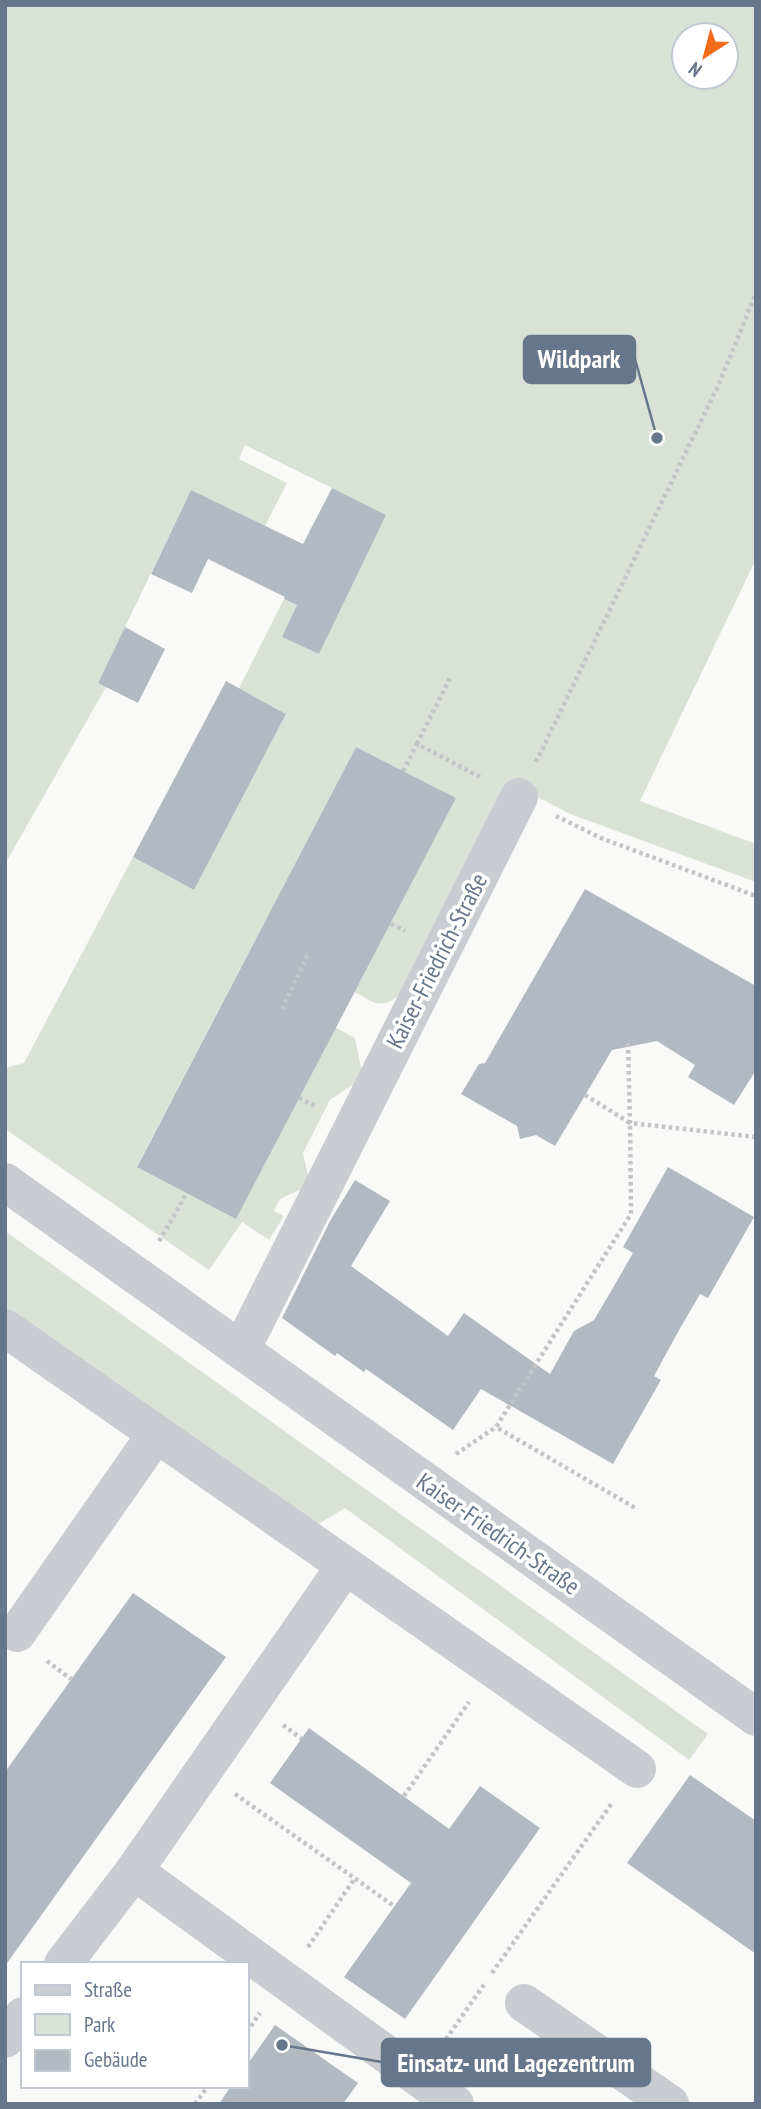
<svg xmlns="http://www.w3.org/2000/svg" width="761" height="2109" font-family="'PT Sans Narrow',sans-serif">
<rect width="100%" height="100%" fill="#f9faf7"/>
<!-- green -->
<g fill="#dae2d8" fill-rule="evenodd">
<path d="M5,5H756V559L640,801L756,844V882L570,814L511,783L399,995C391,1002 386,1005 375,1003L317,972L360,982L455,798L356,747L137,1166L303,1010L355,1038L363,1078L330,1100L303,1153L310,1185L280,1199L274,1211L284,1216L269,1240L242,1222L209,1270L5,1129V1068L24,1063L133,857L194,890L286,714L239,688L284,599L297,605L283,637L319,654L365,557L310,530L315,522L386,515L245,445L239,459L287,483L265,526L191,490L98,683L106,687L5,864ZM684,35H726V77H684Z"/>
<polygon points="5,1231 708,1734 689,1760 345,1508 315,1526 5,1307"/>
</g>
<!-- building -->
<g fill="#b2b9c1">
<polygon points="332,488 386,515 319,654 282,637 297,605 284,599 285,597 208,559 192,593 151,574 191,490 303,544"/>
<polygon points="125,627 165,649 138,703 98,683"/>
<polygon points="226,681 286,714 194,890 133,857"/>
<polygon points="356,747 456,798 236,1219 137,1167"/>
<polygon points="585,889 756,986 756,1070 734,1105 688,1077 695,1065 657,1041 612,1050 555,1146 536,1135 520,1139 517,1126 461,1094 479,1064 485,1063"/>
<polygon points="668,1167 754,1217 708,1298 700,1294 678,1332 654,1376 661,1380 613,1464 481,1389 453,1430 366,1369 364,1372 337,1353 335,1356 282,1318 330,1221 355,1180 390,1201 351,1266 448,1336 464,1313 550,1374 574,1331 594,1320 610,1293 633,1253 623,1247"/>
<polygon points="133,1593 226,1657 5,1966 5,1772"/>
<polygon points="309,1728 449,1829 480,1786 540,1828 405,2019 344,1977 411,1883 270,1783"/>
<polygon points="690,1775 756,1821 756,1954 627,1863"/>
<polygon points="275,2025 358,2083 343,2104 219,2104 231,2086 247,2086 247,2065"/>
</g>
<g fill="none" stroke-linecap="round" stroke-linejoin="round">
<!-- path -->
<g stroke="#c2c4c7" stroke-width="4.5" stroke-dasharray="3.5 3.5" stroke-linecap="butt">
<polyline points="417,744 450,678"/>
<polyline points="536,762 718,386 756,293"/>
<polyline points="403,771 417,744 482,778"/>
<polyline points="556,816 601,838 756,896"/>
<polyline points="391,924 405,931"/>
<polyline points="282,1009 308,954"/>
<polyline points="628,1043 630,1123 756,1137"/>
<polyline points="585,1095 630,1123 631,1214 496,1427 637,1509"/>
<polyline points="299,1098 317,1107"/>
<polyline points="159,1241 187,1193"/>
<polyline points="456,1454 496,1427"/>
<polyline points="47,1661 71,1679"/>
<polyline points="283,1725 302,1739"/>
<polyline points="235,1794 394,1906"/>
<polyline points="404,1796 469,1702"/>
<polyline points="308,1947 355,1878"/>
<polyline points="492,1973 612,1803"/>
<polyline points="247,2032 260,2013"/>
<polyline points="442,2045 485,1983"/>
<polyline points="195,2104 208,2086"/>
</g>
<!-- minor -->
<g stroke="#c9ccd1" stroke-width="38">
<polyline points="5,1182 756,1717"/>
<polyline points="5,1328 637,1769"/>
<polyline points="241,1350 519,797"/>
<polyline points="17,1633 156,1434"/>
<polyline points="134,1871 455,2104"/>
<polyline points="63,1964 134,1871 345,1566"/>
<polyline points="524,2003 670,2104"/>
<polyline points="5,2039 23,2016"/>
</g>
</g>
<g text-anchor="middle" stroke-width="7" stroke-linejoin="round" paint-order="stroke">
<!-- street labels -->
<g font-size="24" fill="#66768b" stroke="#fff">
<text transform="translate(437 961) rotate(-63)" y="8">Kaiser-Friedrich-Straße</text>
<text transform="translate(498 1534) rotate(35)" y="8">Kaiser-Friedrich-Straße</text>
</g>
</g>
<!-- callouts -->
<path fill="none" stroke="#66768b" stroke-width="2.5" d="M657 438L635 359M282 2045L382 2062"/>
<g fill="#66768b" stroke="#fff" stroke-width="2.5">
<circle cx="657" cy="438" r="7"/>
<circle cx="282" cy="2045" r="7"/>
</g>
<g fill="#66768b" stroke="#66768b" stroke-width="2.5">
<rect x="524" y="336" width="111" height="47" rx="7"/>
<rect x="382" y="2039" width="268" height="47" rx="7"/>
</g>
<g font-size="26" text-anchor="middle" font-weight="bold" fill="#fff">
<text x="579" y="368">Wildpark</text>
<text x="516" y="2072">Einsatz- und Lagezentrum</text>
</g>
<!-- border -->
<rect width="761" height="2109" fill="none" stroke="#66768b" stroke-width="14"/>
<!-- legend -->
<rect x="21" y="1962" width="228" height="126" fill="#ffffff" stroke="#c2c8d1" stroke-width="2"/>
<rect x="35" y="1985" width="35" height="10" fill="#c9ccd1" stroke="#c2c8d1" stroke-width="2"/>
<text x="84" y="1997" font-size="21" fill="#66768b">Straße</text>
<rect x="35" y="2014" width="35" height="21" fill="#dae2d8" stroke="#c2c8d1" stroke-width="2"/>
<text x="84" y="2032" font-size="21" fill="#66768b">Park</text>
<rect x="35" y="2050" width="35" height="21" fill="#b2b9c1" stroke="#c2c8d1" stroke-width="2"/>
<text x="84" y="2067" font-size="21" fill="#66768b">Gebäude</text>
<!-- north arrow -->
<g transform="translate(705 56) rotate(216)"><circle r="33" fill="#ffffff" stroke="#c2c8d1" stroke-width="2"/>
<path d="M0-5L12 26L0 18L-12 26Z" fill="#f56b1c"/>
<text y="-10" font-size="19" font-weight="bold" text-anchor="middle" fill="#66768b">N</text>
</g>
</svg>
